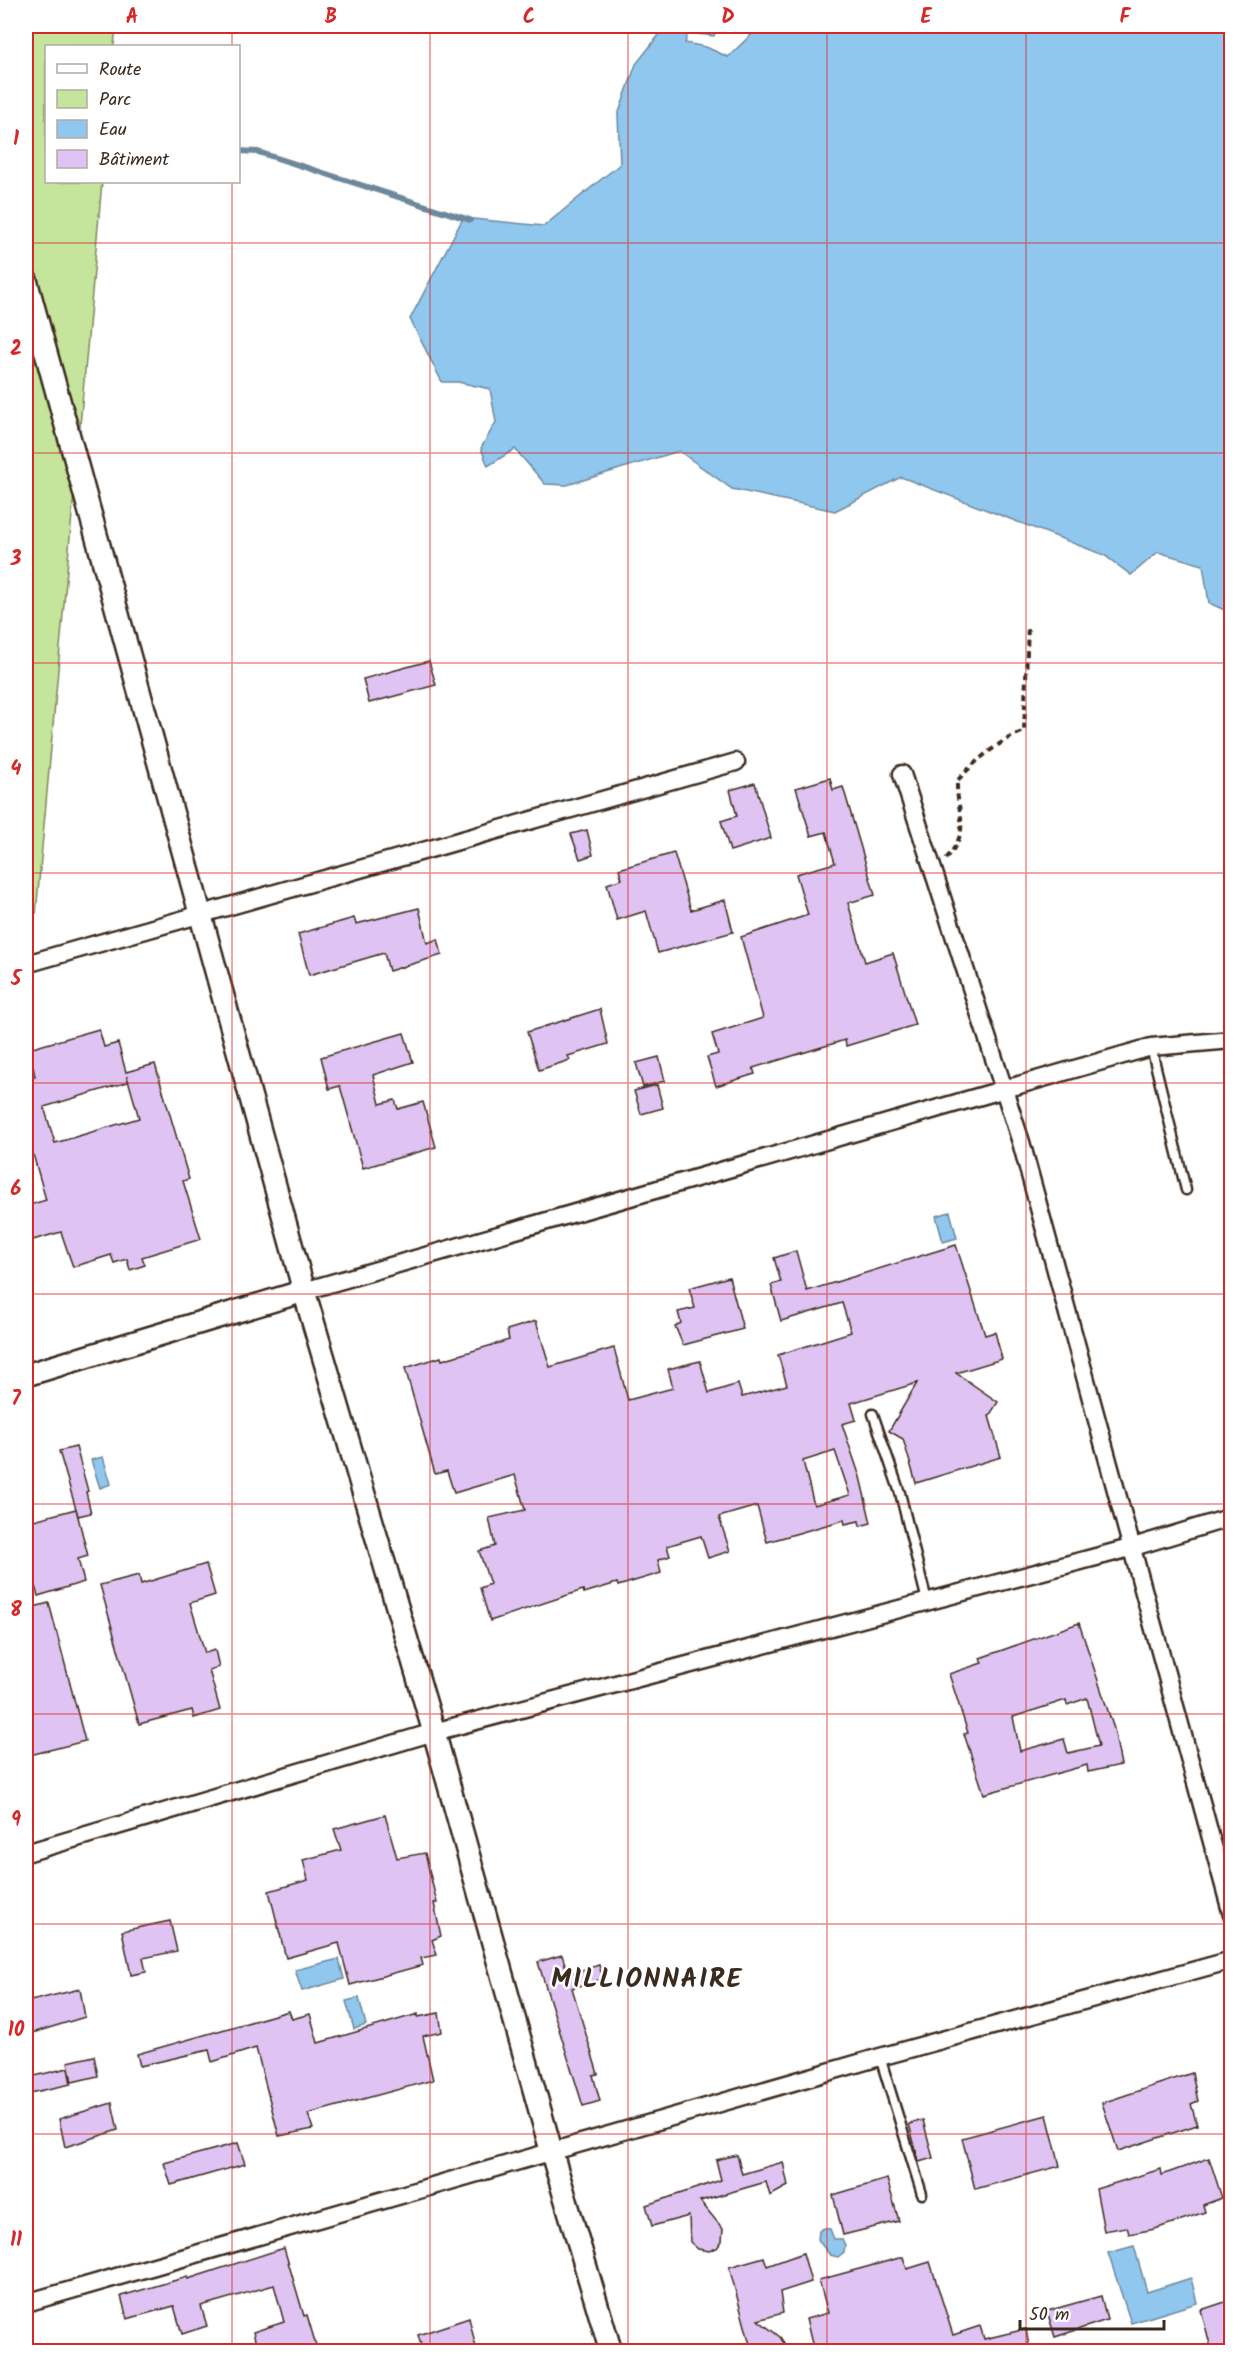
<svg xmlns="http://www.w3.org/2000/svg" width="1257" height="2377" font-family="Kalam,sans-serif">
<rect width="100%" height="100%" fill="#fff"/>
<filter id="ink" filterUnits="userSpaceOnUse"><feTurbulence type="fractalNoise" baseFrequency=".0167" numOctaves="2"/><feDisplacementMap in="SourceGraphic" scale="12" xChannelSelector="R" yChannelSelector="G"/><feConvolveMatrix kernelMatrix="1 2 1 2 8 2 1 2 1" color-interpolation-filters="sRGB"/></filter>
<g filter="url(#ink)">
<!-- green -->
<polygon fill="#c5e49c" stroke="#80875d" stroke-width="1.5" points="26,26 116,26 114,46 46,46 46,182 102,182 36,914 26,885"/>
<!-- water -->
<g fill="#90c7ee" stroke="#6e889b" stroke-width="1.5">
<polygon points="666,26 713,26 717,28 714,36 688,33 685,43 706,47 728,57 754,32 774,26 1231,26 1231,613 1209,603 1203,565 1158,552 1131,575 1104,555 901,477 835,511 732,489 679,451 567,485 545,484 515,449 488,466 481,448 496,422 490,389 458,382 442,382 410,319 463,218 544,226 620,164 618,115 636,64"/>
<polygon points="950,1212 957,1238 943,1242 936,1216"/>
<polygon points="103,1457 111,1484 100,1488 91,1460"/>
<polygon points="339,1959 344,1979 302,1991 295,1970"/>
<polygon points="359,1998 366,2025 354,2029 346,2001"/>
<polygon points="824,2228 830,2229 834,2239 842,2239 845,2245 844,2252 838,2257 830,2255 818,2240 819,2231"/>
<polygon points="1134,2246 1147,2292 1191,2278 1197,2303 1131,2323 1108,2253"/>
</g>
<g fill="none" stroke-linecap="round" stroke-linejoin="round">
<!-- stream -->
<polyline stroke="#6e889b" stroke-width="6" points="238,151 258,152 470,220"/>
</g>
<!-- building -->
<g fill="#dfc3f2" stroke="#3b2a1e" stroke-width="1.5" fill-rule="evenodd">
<polygon points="429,661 436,685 369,703 363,679"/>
<polygon points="830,778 833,790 843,787 875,895 848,903 865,962 893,953 915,1025 846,1046 845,1040 753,1068 755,1074 716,1086 707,1057 718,1054 712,1034 763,1018 741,937 808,915 796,874 835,863 826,832 811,836 796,788"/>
<polygon points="755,783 771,838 730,851 721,821 737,816 730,790"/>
<polygon points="587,830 593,855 580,859 571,834"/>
<polygon points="674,853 691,910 725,900 733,932 658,953 646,911 617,920 607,884 622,879 619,869"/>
<polygon points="419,908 427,943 438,939 442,955 389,971 384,953 309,975 298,934 354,918 356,924"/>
<polygon points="600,1009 608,1044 568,1056 570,1060 539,1070 527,1032"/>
<path d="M99,1029L104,1047L118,1043L126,1072L155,1064L189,1179L183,1181L201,1239L142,1257L145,1265L130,1270L127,1259L114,1263L111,1255L73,1267L61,1232L26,1242V1206L46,1200L29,1140L26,1141V1079L35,1076L29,1049ZM127,1076L139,1118L55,1143L44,1107L128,1082Z"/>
<polygon points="404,1033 413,1062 373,1075 380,1104 395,1100 398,1109 423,1102 436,1147 363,1168 340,1086 329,1089 321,1057"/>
<polygon points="659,1057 665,1081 643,1087 636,1063"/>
<polygon points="657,1085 663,1108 641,1114 634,1091"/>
<path d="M956,1245L985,1335L995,1332L1002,1359L956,1373L998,1402L989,1416L1001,1457L916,1483L903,1439L889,1431L917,1383L851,1403L856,1420L842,1424L860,1477L871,1523L860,1526L859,1521L845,1524L844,1520L767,1542L757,1506L719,1517L730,1551L708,1558L701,1536L667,1546L670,1556L658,1560L661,1573L618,1586L617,1583L584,1593L583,1590L490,1621L480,1588L490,1584L479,1551L495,1546L489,1518L525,1510L515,1475L454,1493L447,1471L435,1474L405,1368L441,1357L442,1360L509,1340L507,1330L536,1321L550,1367L614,1348L628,1400L673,1388L668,1369L700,1361L709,1393L738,1384L742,1397L787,1385L778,1355L851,1332L842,1303L781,1321L771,1285L781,1282L774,1258L796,1251L807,1291ZM835,1451L850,1495L814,1505L803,1461Z"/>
<polygon points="729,1277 743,1329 683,1345 675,1326 681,1323 678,1312 695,1308 689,1288"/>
<polygon points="76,1447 88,1491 86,1492 91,1513 78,1516 59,1451"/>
<polygon points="76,1509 88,1556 78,1559 84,1582 38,1596 31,1572 26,1573 26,1522"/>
<polygon points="206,1564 215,1595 190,1603 205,1653 215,1650 219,1667 209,1670 220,1710 194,1718 192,1710 139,1724 100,1585 139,1575 141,1584"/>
<polygon points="49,1603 85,1741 26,1756 26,1609"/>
<path d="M1079,1623L1114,1729L1121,1765L1088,1772L1087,1765L984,1794L964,1734L968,1733L949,1674L982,1663L980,1658ZM1087,1698L1099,1746L1068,1753L1064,1739L1020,1751L1013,1717L1066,1700L1067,1705Z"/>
<polygon points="385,1815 397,1858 425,1853 437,1903 434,1903 441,1936 432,1940 437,1955 421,1958 423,1965 350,1985 339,1943 286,1958 269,1891 308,1880 303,1860 341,1850 334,1829"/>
<polygon points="170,1921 177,1951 143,1958 146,1972 131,1975 122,1931"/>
<polygon points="562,1955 568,1974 599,1965 603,1979 572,1988 598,2074 593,2075 600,2101 583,2106 538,1962"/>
<polygon points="80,1989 85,2017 29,2034 26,2020 26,2002"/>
<polygon points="289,2011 292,2019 310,2014 318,2043 418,2014 418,2017 439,2013 442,2032 423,2036 433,2080 308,2114 313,2129 279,2136 256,2048 212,2062 209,2050 140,2066 137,2054"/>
<polygon points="94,2056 98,2076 72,2082 68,2062"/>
<polygon points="68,2068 71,2084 26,2094 26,2078"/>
<polygon points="1192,2073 1198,2101 1191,2104 1197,2125 1118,2151 1102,2103"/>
<polygon points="112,2103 118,2130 65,2147 59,2119"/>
<polygon points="1047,2115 1060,2166 975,2189 962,2138"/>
<polygon points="923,2120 933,2158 919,2162 909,2124"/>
<polygon points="238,2143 245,2164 171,2185 164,2163"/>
<polygon points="737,2155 742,2174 783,2162 788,2186 770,2196 766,2182 700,2201 723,2229 722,2241 717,2248 709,2251 698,2249 690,2242 689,2216 652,2226 646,2205 721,2180 716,2160"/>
<polygon points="1209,2158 1222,2198 1203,2205 1205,2212 1155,2229 1129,2234 1127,2227 1104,2231 1096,2189 1161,2169 1162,2175"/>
<polygon points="887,2179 899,2221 843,2235 833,2195"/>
<polygon points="284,2248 304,2316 307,2315 318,2352 258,2352 253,2332 284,2322 274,2285 201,2306 207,2326 182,2334 174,2306 127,2319 121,2296 187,2277 188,2279"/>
<polygon points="803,2253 811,2282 780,2292 783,2313 758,2320 780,2337 790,2352 752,2352 729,2267 764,2257 767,2266"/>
<polygon points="903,2257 907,2269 930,2262 953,2335 980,2326 984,2339 1026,2329 1029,2347 1012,2352 814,2352 806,2319 828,2313 819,2280"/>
<polygon points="1101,2296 1107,2320 1055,2337 1047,2311"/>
<polygon points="1228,2301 1232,2312 1232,2352 1212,2352 1201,2310"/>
<polygon points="469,2318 477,2352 423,2352 418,2335"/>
</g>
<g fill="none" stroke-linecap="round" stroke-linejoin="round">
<!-- service casing -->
<g stroke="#3b2a1e" stroke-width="13">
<g id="service">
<polyline points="1151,1047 1186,1190"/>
<polyline points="873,1414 900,1493 927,1601"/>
<polyline points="880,2057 922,2194"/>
</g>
</g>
<!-- minor casing -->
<g stroke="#3b2a1e" stroke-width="21">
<g id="minor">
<polyline points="902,774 1021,1142 1232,1915"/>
<polyline points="26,964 736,762"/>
<polyline points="304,1291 1151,1047 1232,1040"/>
<polyline points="26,1853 434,1732 1130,1548 1232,1517"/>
<polyline points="26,2303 880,2057 1232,1960"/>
</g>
</g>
<!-- tertiary casing -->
<g stroke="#3b2a1e" stroke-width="26">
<g id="tertiary">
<polyline points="26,280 304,1291 434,1732 551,2150 611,2352"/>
<polyline points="26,1375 304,1291"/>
</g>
</g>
<!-- path -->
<path stroke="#3b2a1e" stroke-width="4" stroke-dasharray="6 4.5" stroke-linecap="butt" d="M946,859C973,827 956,815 957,781C976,760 998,742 1024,731L1028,625"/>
<!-- service -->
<use href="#service" stroke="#fff" stroke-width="8"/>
<!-- minor -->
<use href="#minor" stroke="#fff" stroke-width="16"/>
<!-- tertiary -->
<use href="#tertiary" stroke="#fff" stroke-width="21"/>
</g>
</g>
<!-- grid -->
<path fill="none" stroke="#d62828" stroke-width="1.5" stroke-opacity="0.55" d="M232,26V46M430,26V2352M628,26V2352M827,26V2352M1026,26V2352M232,182V2352M26,243H1232M26,453H1232M26,663H1232M26,873H1232M26,1083H1232M26,1294H1232M26,1504H1232M26,1714H1232M26,1924H1232M26,2134H1232"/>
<g text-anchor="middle" stroke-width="5" stroke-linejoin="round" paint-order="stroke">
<!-- district labels -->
<g font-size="27" font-weight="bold" letter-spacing="1.5" fill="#3b2a1e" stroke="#fff">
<text x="647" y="1987">MILLIONNAIRE</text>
</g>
</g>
<!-- margin -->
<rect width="1257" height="2377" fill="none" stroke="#fff" stroke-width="66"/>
<!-- legend -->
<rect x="45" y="45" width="195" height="138" fill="#ffffff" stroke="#b1aaa5" stroke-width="1.5"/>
<rect x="57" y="64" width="30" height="9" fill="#ffffff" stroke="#b1aaa5" stroke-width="1.5"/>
<text x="99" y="75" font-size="18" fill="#3b2a1e">Route</text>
<rect x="57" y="90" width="30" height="18" fill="#c5e49c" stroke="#b1aaa5" stroke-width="1.5"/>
<text x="99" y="105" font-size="18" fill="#3b2a1e">Parc</text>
<rect x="57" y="120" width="30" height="18" fill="#90c7ee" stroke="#b1aaa5" stroke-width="1.5"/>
<text x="99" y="135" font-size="18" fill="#3b2a1e">Eau</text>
<rect x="57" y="150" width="30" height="18" fill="#dfc3f2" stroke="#b1aaa5" stroke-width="1.5"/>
<text x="99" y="165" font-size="18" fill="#3b2a1e">Bâtiment</text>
<!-- scale -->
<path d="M1020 2320v9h144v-9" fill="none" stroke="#3b2a1e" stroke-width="3"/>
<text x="1029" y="2320" font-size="18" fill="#3b2a1e" stroke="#ffffff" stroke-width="4.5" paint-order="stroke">50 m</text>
<rect x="33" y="33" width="1191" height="2311" fill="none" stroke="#d62828" stroke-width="2"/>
<g font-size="20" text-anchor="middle" font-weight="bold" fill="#d62828">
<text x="132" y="23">A</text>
<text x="331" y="23">B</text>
<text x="529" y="23">C</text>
<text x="728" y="23">D</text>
<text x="926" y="23">E</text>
<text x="1125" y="23">F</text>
<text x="16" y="145">1</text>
<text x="16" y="355">2</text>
<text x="16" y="565">3</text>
<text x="16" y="775">4</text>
<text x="16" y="985">5</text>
<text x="16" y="1195">6</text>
<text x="16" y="1405">7</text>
<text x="16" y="1616">8</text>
<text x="16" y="1826">9</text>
<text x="16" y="2036">10</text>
<text x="16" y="2246">11</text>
</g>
</svg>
